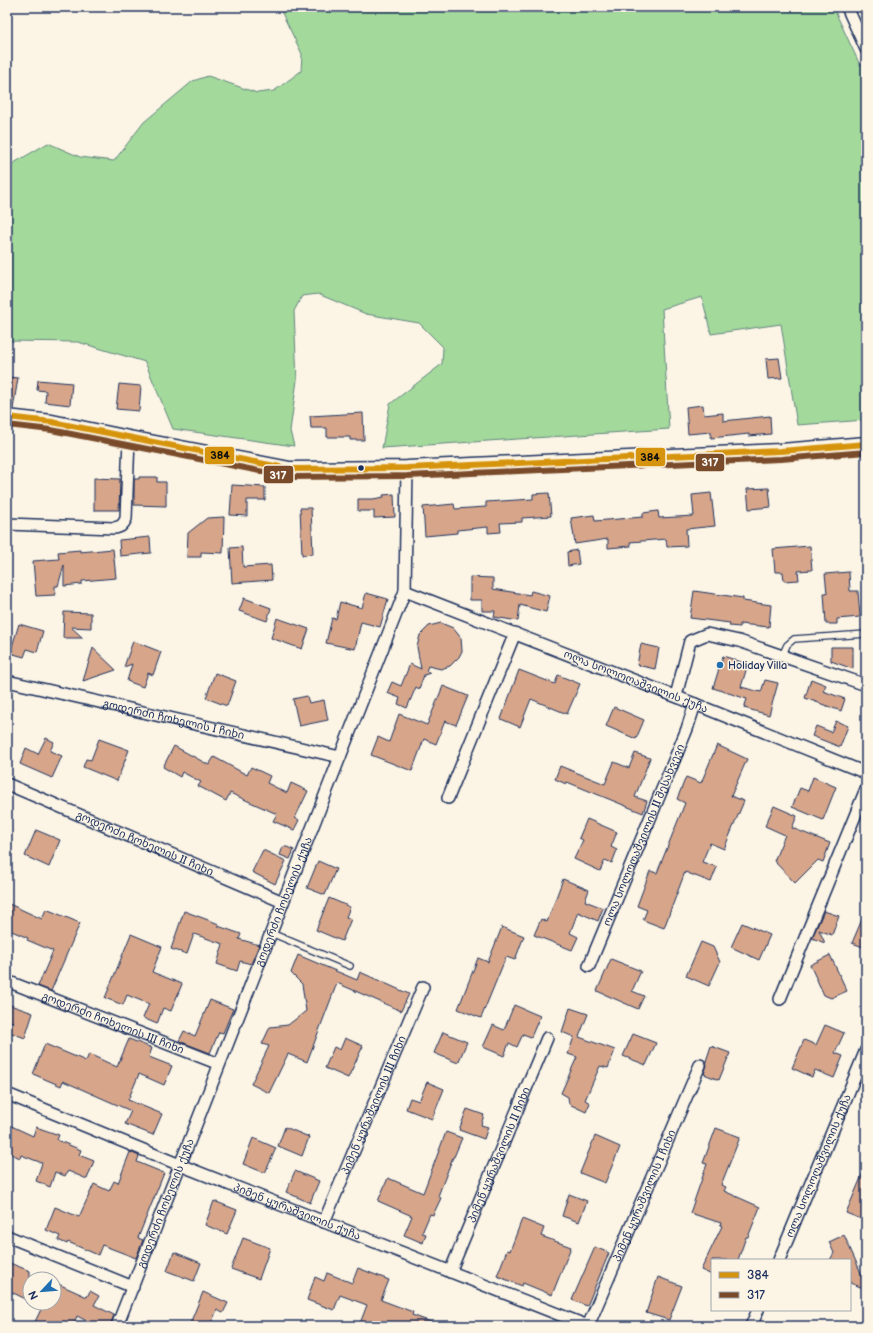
<svg xmlns="http://www.w3.org/2000/svg" width="873" height="1333" font-family="'Balsamiq Sans','Noto Sans Georgian',sans-serif">
<rect width="100%" height="100%" fill="#fcf5e5"/>
<filter id="ink" filterUnits="userSpaceOnUse"><feTurbulence type="fractalNoise" baseFrequency=".025" numOctaves="2"/><feDisplacementMap in="SourceGraphic" scale="8" xChannelSelector="R" yChannelSelector="G"/><feConvolveMatrix kernelMatrix="1 2 1 2 8 2 1 2 1" color-interpolation-filters="sRGB"/></filter>
<g filter="url(#ink)">
<!-- green -->
<polygon fill="#a4d99c" stroke="#60847d" points="279,7 833,7 860,65 866,64 866,420 797,425 781,324 711,334 702,297 662,309 669,429 382,448 390,404 442,364 443,347 419,323 366,314 318,294 302,296 294,311 297,380 290,431 294,446 173,429 145,362 78,342 8,341 7,339 7,167 48,143 80,157 114,161 144,122 193,81 208,76 257,93 274,91 301,71 302,54"/>
<!-- building -->
<g fill="#d7a68a" stroke="#1b2f5e">
<polygon points="779,358 782,378 768,379 766,359"/>
<polygon points="7,377 18,378 13,409 7,409"/>
<polygon points="38,380 72,383 70,405 45,402 46,391 37,390"/>
<polygon points="119,384 141,386 139,411 116,409"/>
<polygon points="703,405 704,415 723,413 723,421 770,416 771,434 749,436 749,434 711,438 711,432 688,434 686,407"/>
<polygon points="363,413 364,440 350,440 350,437 327,437 327,428 311,428 310,416"/>
<polygon points="139,477 157,477 157,482 166,482 166,506 134,505 134,479 139,479"/>
<polygon points="94,478 120,479 119,510 94,510"/>
<polygon points="232,485 265,487 265,500 247,500 247,516 230,515"/>
<polygon points="769,488 771,507 749,509 747,489"/>
<polygon points="549,493 551,516 522,518 522,522 500,523 501,532 488,533 488,527 457,530 457,533 425,536 423,507 454,504 455,509 486,507 486,502 533,499 533,494"/>
<polygon points="711,493 715,526 686,529 687,546 667,547 666,539 630,542 631,546 608,548 608,539 575,544 571,518 594,515 595,521 643,517 643,513 658,511 659,518 694,516 692,495"/>
<polygon points="394,494 395,517 374,518 374,511 358,511 358,499 373,499 384,497 383,495"/>
<polygon points="300,508 311,508 313,554 302,555"/>
<polygon points="224,517 223,553 201,552 201,557 187,557 188,533 207,518"/>
<polygon points="150,537 151,553 120,556 119,540"/>
<polygon points="810,546 812,570 798,571 799,580 784,581 783,572 775,572 773,549"/>
<polygon points="242,547 243,567 271,565 272,580 232,583 230,548"/>
<polygon points="113,549 116,578 82,581 82,584 64,586 64,565 58,586 55,586 55,595 36,596 33,561 59,559 58,552 80,550 80,552"/>
<polygon points="577,550 579,564 568,566 567,552"/>
<polygon points="849,572 850,591 858,591 860,617 837,619 837,624 826,624 824,593 827,593 825,574"/>
<polygon points="470,577 493,578 493,589 530,595 531,591 550,596 546,612 520,605 518,621 494,617 495,611 482,611 482,600 470,600"/>
<polygon points="694,591 743,598 743,601 771,605 769,627 740,624 740,627 729,626 730,623 690,618"/>
<polygon points="366,593 388,599 380,627 361,622 355,649 326,643 332,618 336,619 340,602 362,608"/>
<polygon points="244,598 271,608 267,621 239,611"/>
<polygon points="64,612 91,613 91,628 71,627 83,638 63,638"/>
<polygon points="277,618 309,629 302,649 271,638"/>
<polygon points="441,623 453,628 461,638 462,651 459,657 450,666 441,669 428,666 426,671 430,673 424,675 419,689 416,687 407,708 398,704 400,698 387,693 392,682 401,686 410,664 421,669 417,647 420,635 429,626"/>
<polygon points="19,624 43,631 37,652 27,649 24,657 10,653"/>
<polygon points="133,641 161,652 153,675 148,673 143,687 127,681 132,664 124,667"/>
<polygon points="641,644 659,648 655,669 637,665"/>
<polygon points="831,647 853,647 853,669 831,661"/>
<polygon points="93,648 116,670 83,681"/>
<polygon points="723,656 748,664 741,687 761,692 765,680 778,683 769,715 744,708 747,699 713,688"/>
<polygon points="519,670 555,684 558,675 580,684 567,714 531,699 520,727 501,719"/>
<polygon points="215,673 236,681 227,706 206,698"/>
<polygon points="811,679 826,685 823,691 845,699 841,711 805,698"/>
<polygon points="443,686 468,696 456,725 445,721 436,744 424,739 412,771 371,755 378,737 389,742 399,714 427,725"/>
<polygon points="307,696 309,703 324,700 328,720 299,726 293,699"/>
<polygon points="614,707 644,720 636,739 606,726"/>
<polygon points="836,721 848,726 840,747 812,736 816,726 831,732"/>
<polygon points="46,738 54,742 50,751 62,756 52,778 20,764 26,748 38,754"/>
<polygon points="99,739 129,750 117,781 83,767 86,759 91,760"/>
<polygon points="717,745 747,759 731,796 744,801 724,849 710,843 702,862 717,867 711,882 685,872 664,928 643,920 647,910 637,906 650,871 657,873 685,803 677,799 686,777 701,783"/>
<polygon points="174,746 209,765 214,757 247,775 251,767 270,776 267,783 287,793 291,783 308,791 295,818 299,820 294,830 273,821 277,814 230,793 226,801 198,786 201,782 182,772 180,777 163,767"/>
<polygon points="635,753 650,758 635,797 647,801 643,813 567,782 566,784 555,779 560,766 605,784 614,762 629,768"/>
<polygon points="813,777 836,787 823,820 792,807 800,788 808,791"/>
<polygon points="774,806 797,816 792,828 830,843 823,862 818,860 795,883 774,861 785,835 765,826"/>
<polygon points="587,819 617,832 611,847 617,850 612,863 605,860 600,871 574,859 583,840 579,838"/>
<polygon points="36,830 60,840 49,867 25,856"/>
<polygon points="283,847 287,847 294,850 290,859 280,855"/>
<polygon points="263,850 286,861 275,884 252,872"/>
<polygon points="318,861 336,869 325,895 307,888"/>
<polygon points="563,879 589,890 585,901 603,908 598,921 578,912 570,933 578,937 572,950 534,935 541,919 547,922"/>
<polygon points="329,898 350,907 346,917 351,919 342,941 316,930"/>
<polygon points="7,903 42,919 46,909 80,923 51,991 38,986 53,951 27,940 28,938 7,929"/>
<polygon points="866,910 866,948 852,943"/>
<polygon points="184,911 219,924 218,926 241,934 239,939 259,945 251,964 240,961 237,971 217,964 223,944 194,934 187,954 171,949"/>
<polygon points="824,911 839,916 832,935 819,930 825,943 812,938"/>
<polygon points="742,923 770,935 759,960 731,947"/>
<polygon points="502,927 524,936 515,960 506,957 481,1018 458,1009 478,958 488,962"/>
<polygon points="131,934 162,947 152,972 182,984 171,1011 163,1008 157,1024 143,1018 149,1004 127,995 123,1005 105,998"/>
<polygon points="701,942 713,947 720,962 709,986 686,976"/>
<polygon points="298,955 357,980 360,972 409,994 401,1011 337,983 307,1062 288,1054 269,1093 251,1084 269,1046 262,1044 270,1027 288,1025 306,1011 302,984 291,973"/>
<polygon points="830,955 847,991 831,998 824,995 810,965"/>
<polygon points="611,959 641,971 632,991 644,996 638,1009 597,991"/>
<polygon points="210,1000 233,1009 223,1033 219,1032 210,1053 179,1041 184,1031 195,1036"/>
<polygon points="7,1004 33,1013 25,1038 9,1032 13,1022 7,1020"/>
<polygon points="514,1005 540,1016 531,1037 523,1034 517,1047 509,1043 504,1056 483,1047 493,1025 504,1030"/>
<polygon points="570,1008 588,1014 579,1037 615,1050 608,1068 600,1066 585,1100 590,1103 586,1112 569,1104 568,1097 561,1093 577,1057 568,1054 574,1037 562,1032"/>
<polygon points="825,1025 844,1033 835,1053 843,1056 834,1078 815,1070 812,1077 792,1068 804,1040 816,1045"/>
<polygon points="443,1032 467,1042 458,1063 434,1053"/>
<polygon points="633,1034 656,1043 646,1065 623,1056"/>
<polygon points="345,1038 363,1046 348,1078 325,1068 334,1047 340,1050"/>
<polygon points="129,1039 152,1048 149,1057 172,1066 164,1085 139,1074 128,1100 162,1114 153,1135 125,1124 131,1111 63,1081 61,1086 33,1074 45,1044 86,1061 89,1054 117,1067"/>
<polygon points="711,1046 730,1053 719,1080 704,1074 707,1065 706,1061"/>
<polygon points="427,1082 444,1089 432,1119 406,1109 410,1098 419,1101"/>
<polygon points="467,1109 484,1115 481,1125 488,1127 484,1139 459,1130"/>
<polygon points="7,1124 33,1136 36,1127 59,1135 57,1140 81,1150 79,1155 94,1161 87,1179 68,1171 65,1176 55,1172 50,1187 36,1181 42,1163 21,1155 20,1158 7,1152"/>
<polygon points="285,1127 309,1137 302,1156 278,1146"/>
<polygon points="716,1128 740,1137 721,1185 726,1187 724,1191 760,1207 748,1237 746,1237 738,1260 712,1260 712,1275 701,1270 722,1226 720,1225 721,1223 690,1213 707,1164 703,1163"/>
<polygon points="446,1132 462,1138 454,1157 453,1157 438,1196 441,1198 433,1215 430,1214 422,1233 426,1234 423,1243 404,1235 412,1216 378,1201 388,1178 423,1193"/>
<polygon points="595,1136 620,1147 605,1183 580,1173"/>
<polygon points="253,1138 276,1148 265,1173 243,1164"/>
<polygon points="130,1152 139,1156 137,1162 164,1173 138,1238 143,1240 136,1258 102,1245 98,1255 68,1242 67,1244 58,1240 60,1236 46,1230 55,1207 79,1217 94,1184 109,1191 114,1181 118,1183"/>
<polygon points="866,1166 866,1221 846,1213"/>
<polygon points="295,1171 319,1181 310,1203 286,1192"/>
<polygon points="569,1194 587,1201 579,1222 562,1216"/>
<polygon points="214,1201 237,1210 227,1234 205,1225"/>
<polygon points="522,1219 544,1228 541,1236 571,1247 552,1295 523,1283 522,1286 497,1276 507,1250 510,1251"/>
<polygon points="844,1235 866,1284 866,1289 850,1283 850,1260 830,1260 834,1253 829,1242"/>
<polygon points="243,1238 270,1248 259,1279 231,1269"/>
<polygon points="595,1247 609,1253 587,1306 572,1300"/>
<polygon points="174,1252 201,1263 194,1281 167,1271"/>
<polygon points="7,1262 30,1271 30,1301 7,1290"/>
<polygon points="358,1268 389,1280 381,1300 413,1312 412,1315 439,1325 438,1326 359,1326 367,1305 340,1295 334,1310 307,1300 315,1277 324,1281 327,1273 352,1283"/>
<polygon points="658,1277 682,1286 669,1320 646,1313"/>
<polygon points="54,1282 87,1297 90,1291 99,1296 94,1305 114,1315 110,1326 97,1326 77,1316 73,1326 33,1326 44,1303 54,1303"/>
<polygon points="203,1292 228,1303 223,1313 217,1310 210,1326 189,1326"/>
</g>
<g fill="none" stroke-linecap="round" stroke-linejoin="round">
<!-- service casing -->
<g stroke="#1b2f5e" stroke-width="8">
<g id="service">
<polyline points="782,656 787,645 794,639 866,634"/>
<polyline points="271,933 350,966"/>
</g>
</g>
<!-- minor casing -->
<g stroke="#1b2f5e" stroke-width="14">
<g id="minor">
<polyline points="847,7 866,49"/>
<path d="M7,524L114,528C121,527 123,525 126,519L129,438"/>
<path id="s1" d="M405,591L695,704L866,773"/>
<path id="s2" d="M7,681L340,757"/>
<polyline points="676,696 690,641 707,634 739,641 866,685"/>
<path id="s3" d="M7,784L283,902"/>
<polyline points="448,798 515,633"/>
<path id="s4" d="M589,966L687,729L695,704"/>
<path id="s5" d="M7,981L219,1064"/>
<polyline points="780,999 866,789"/>
<path id="s6" d="M7,1094L180,1165L588,1326"/>
<path id="s7" d="M324,1222L423,987"/>
<polyline points="7,1236 133,1287"/>
<path id="s8" d="M779,1260L866,1050"/>
<path id="s9" d="M450,1272L547,1038"/>
<path id="s10" d="M117,1326L405,591L407,468"/>
<path id="s11" d="M588,1326L700,1065"/>
<polyline points="751,1326 758,1310"/>
</g>
</g>
<!-- tertiary casing -->
<g stroke="#1b2f5e" stroke-width="17">
<polyline id="tertiary" points="7,417 52,422 129,438 290,469 407,468 781,451 866,444"/>
</g>
<!-- service -->
<use href="#service" stroke="#fcf5e5" stroke-width="5.5"/>
<!-- minor -->
<use href="#minor" stroke="#fcf5e5" stroke-width="11"/>
<!-- tertiary -->
<use href="#tertiary" stroke="#fcf5e5" stroke-width="14"/>
<!-- bus-1 casing -->
<g stroke="#fcf5e5" stroke-width="9">
<polyline id="bus-1" points="7,417 52,422 290,469 407,468 781,451 866,444"/>
</g>
<!-- bus-2 casing -->
<g stroke="#fcf5e5" stroke-width="9">
<polyline id="bus-2" points="7,425 51,430 290,477 407,476 781,459 866,452"/>
</g>
<!-- bus-1 -->
<use href="#bus-1" stroke="#d6940e" stroke-width="6"/>
<!-- bus-2 -->
<use href="#bus-2" stroke="#7a4b2a" stroke-width="6"/>
</g>
</g>
<!-- markers -->
<circle fill="#1b2f5e" stroke="#fcf5e5" stroke-width="1.5" cx="361" cy="468" r="3.5"/>
<circle fill="#1f6fb2" stroke="#fcf5e5" stroke-width="1.5" cx="720" cy="665" r="4"/>
<g text-anchor="middle" stroke-width="3" stroke-linejoin="round" paint-order="stroke">
<!-- poi labels -->
<g font-size="11" fill="#1b2f5e" stroke="#fcf5e5" text-anchor="start">
<text x="728" y="669">Holiday Villa</text>
</g>
<!-- street labels -->
<g font-size="11" fill="#1b2f5e" stroke="#fcf5e5">
<text dy="4" stroke="none"><textPath href="#s1" startOffset="248">ოლა სოლოღაშვილის ქუჩა</textPath></text>
<text dy="4" stroke="none"><textPath href="#s2" startOffset="171">გოდერძი ჩოხელის I ჩიხი</textPath></text>
<text dy="4" stroke="none"><textPath href="#s4" startOffset="142">ოლა სოლოღაშვილის II შესახვევი</textPath></text>
<text dy="4" stroke="none"><textPath href="#s3" startOffset="150">გოდერძი ჩოხელის II ჩიხი</textPath></text>
<text dy="4" stroke="none"><textPath href="#s10" startOffset="456">გოდერძი ჩოხელის ქუჩა</textPath></text>
<text dy="4" stroke="none"><textPath href="#s5" startOffset="114">გოდერძი ჩოხელის III ჩიხი</textPath></text>
<text dy="4" stroke="none"><textPath href="#s7" startOffset="127">პიმენ ყურაშვილის III ჩიხი</textPath></text>
<text dy="4" stroke="none"><textPath href="#s9" startOffset="127">პიმენ ყურაშვილის II ჩიხი</textPath></text>
<text dy="4" stroke="none"><textPath href="#s8" startOffset="102">ოლა სოლოღაშვილის ქუჩა</textPath></text>
<text dy="4" stroke="none"><textPath href="#s11" startOffset="142">პიმენ ყურაშვილის I ჩიხი</textPath></text>
<text dy="4" stroke="none"><textPath href="#s10" startOffset="132">გოდერძი ჩოხელის ქუჩა</textPath></text>
<text dy="4" stroke="none"><textPath href="#s6" startOffset="313">პიმენ ყურაშვილის ქუჩა</textPath></text>
</g>
</g>
<g stroke="#fcf5e5" stroke-width="1.5">
<rect x="204" y="446" width="31" height="19" rx="4" fill="#d6940e"/>
<rect x="635" y="447" width="31" height="20" rx="4" fill="#d6940e"/>
<rect x="695" y="453" width="30" height="19" rx="4" fill="#7a4b2a"/>
<rect x="263" y="465" width="31" height="19" rx="4" fill="#7a4b2a"/>
</g>
<g font-size="11" text-anchor="middle" font-weight="bold" fill="#fff">
<text x="710" y="466">317</text>
<text x="278" y="479">317</text>
</g>
<g font-size="11" text-anchor="middle" font-weight="bold" fill="#111">
<text x="220" y="459">384</text>
<text x="650" y="461">384</text>
</g>
<!-- margin -->
<rect width="873" height="1333" fill="none" stroke="#fcf5e5" stroke-width="24"/>
<rect x="12" y="12" width="849" height="1309" fill="none" stroke="#1b2f5e" stroke-width="1.5" filter="url(#ink)"/>
<!-- legend -->
<rect x="711" y="1259" width="140" height="52" fill="#fcf5e5" stroke="#a2a6af"/>
<rect x="719" y="1272" width="20" height="6" fill="#d6940e" stroke="#a2a6af"/>
<text x="747" y="1279" font-size="12" fill="#1b2f5e">384</text>
<rect x="719" y="1292" width="20" height="6" fill="#7a4b2a" stroke="#a2a6af"/>
<text x="747" y="1299" font-size="12" fill="#1b2f5e">317</text>
<!-- north arrow -->
<g transform="translate(42 1291) rotate(244)"><circle r="19" fill="#fcf5e5" stroke="#a2a6af"/>
<path d="M0-3L7 15L0 10L-7 15Z" fill="#1f6fb2"/>
<text y="-6" font-size="11" font-weight="bold" text-anchor="middle" fill="#1b2f5e">N</text>
</g>
</svg>
